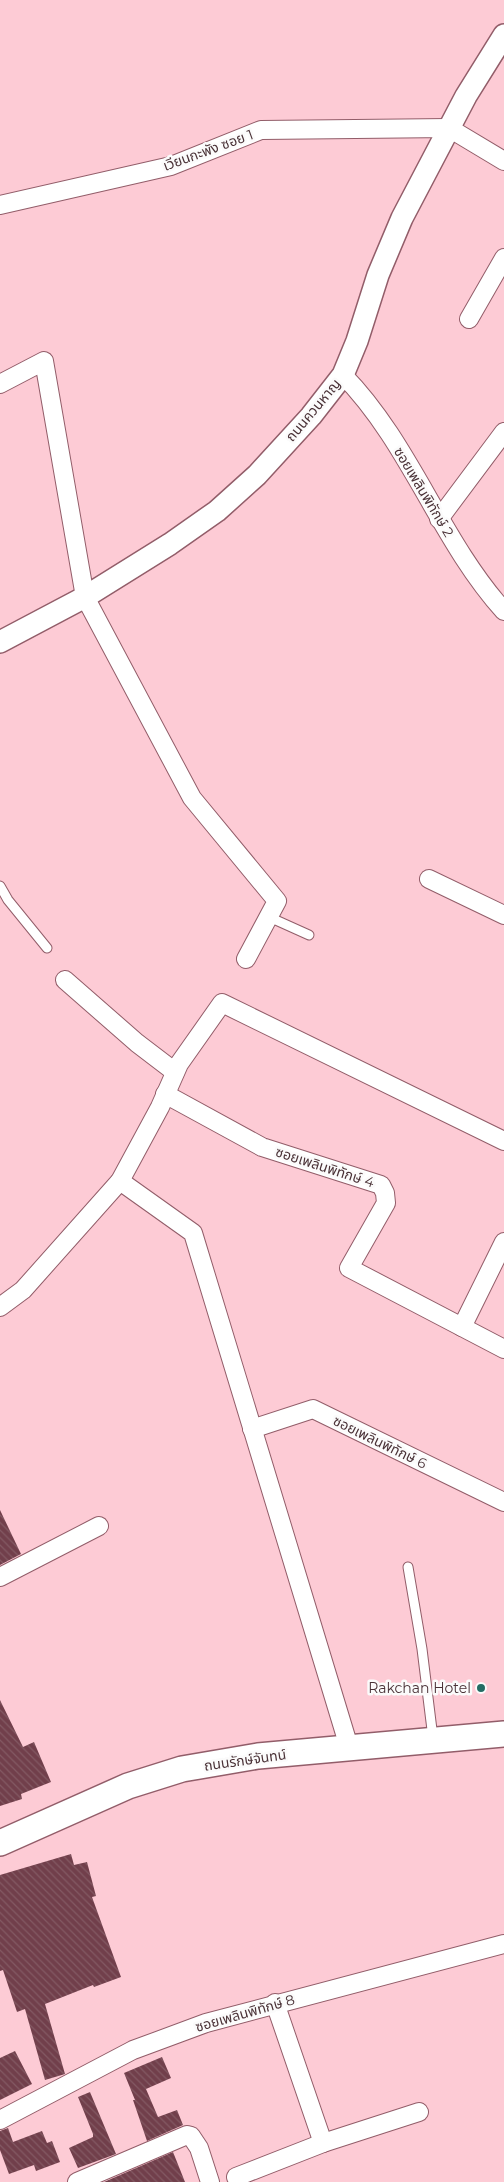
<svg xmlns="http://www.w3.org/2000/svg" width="504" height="2182" font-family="Montserrat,'Noto Sans Thai',sans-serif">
<defs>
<pattern id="building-back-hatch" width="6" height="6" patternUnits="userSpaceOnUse" patternTransform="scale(1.25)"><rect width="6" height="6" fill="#713f4b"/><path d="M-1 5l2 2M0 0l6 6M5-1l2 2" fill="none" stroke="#835963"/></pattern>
</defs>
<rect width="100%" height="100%" fill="#fdcbd5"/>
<!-- building -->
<g fill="url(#building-back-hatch)">
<polygon points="0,1510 21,1554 0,1565"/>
<polygon points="0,1700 23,1747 34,1742 51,1782 21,1794 22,1799 0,1806"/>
<polygon points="71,1854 74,1865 87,1862 96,1896 92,1897 121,1977 94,1987 93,1985 45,2004 65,2074 45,2080 25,2009 17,2012 3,1970 0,1971 0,1875"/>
<polygon points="15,2051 32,2084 0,2100 0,2058"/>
<polygon points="162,2057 171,2078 146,2089 158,2117 177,2110 183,2125 147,2141 133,2100 135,2100 124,2073"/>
<polygon points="90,2092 116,2154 78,2168 69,2148 93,2137 93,2134 78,2097"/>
<polygon points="8,2128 13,2142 42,2131 47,2143 52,2141 60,2162 36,2171 34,2165 9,2174 0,2150 0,2131"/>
<polygon points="173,2152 185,2182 104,2182"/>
</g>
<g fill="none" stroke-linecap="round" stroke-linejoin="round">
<!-- service casing -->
<g stroke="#925d69" stroke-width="11">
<g id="service">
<polyline points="0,886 8,900 47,948"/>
<polyline points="269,917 309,935"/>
<polyline points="408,1567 422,1649 433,1738"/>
</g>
</g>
<!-- minor casing -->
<g stroke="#925d69" stroke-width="20">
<g id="minor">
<polyline points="0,205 171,166 261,130 449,128 504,161"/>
<polyline points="469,319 504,258"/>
<path d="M343,375C410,443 440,540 504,611"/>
<polyline points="0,384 44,361 85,597 192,798 277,901 246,959"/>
<polyline points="439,519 504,432"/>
<polyline points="429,879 504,915"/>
<polyline points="65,980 137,1043 175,1072"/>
<polyline points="165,1094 262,1147 381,1185 385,1193 386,1203 349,1268 504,1349"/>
<polyline points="120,1181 193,1233 349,1747"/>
<polyline points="0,1307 23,1290 120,1181 160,1107 179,1064 222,1003 504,1141"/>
<polyline points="462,1327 504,1242"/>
<polyline points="252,1429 313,1409 504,1502"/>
<polyline points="0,1577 99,1526"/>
<polyline points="275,2003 323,2143"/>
<polyline points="0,2120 133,2050 206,2023 504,1944"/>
<polyline points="236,2177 323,2143 419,2112"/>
<polyline points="77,2182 187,2135 191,2136 199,2148 210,2182"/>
</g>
</g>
<!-- tertiary casing -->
<g stroke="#925d69" stroke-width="24">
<polyline id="tertiary" points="0,642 85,597 170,544 217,511 257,475 311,416 343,375 357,341 378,275 402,218 466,96 504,35"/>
</g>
<!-- secondary casing -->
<g stroke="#925d69" stroke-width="28">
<polyline id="secondary" points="0,1843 128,1786 182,1769 258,1756 504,1734"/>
</g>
<!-- service -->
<use href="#service" stroke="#fff" stroke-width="9"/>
<!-- minor -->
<use href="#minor" stroke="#fff" stroke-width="18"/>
<!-- tertiary -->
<use href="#tertiary" stroke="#fff" stroke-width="21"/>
<!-- secondary -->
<use href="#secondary" stroke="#fff" stroke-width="25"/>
</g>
<!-- markers -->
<circle fill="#246c64" stroke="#fbfbfb" stroke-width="2" cx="481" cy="1688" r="5"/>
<g text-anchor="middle" stroke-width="5" stroke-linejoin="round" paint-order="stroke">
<!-- street labels -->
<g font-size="14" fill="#4a3237" stroke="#fbfbfb">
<text transform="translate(208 150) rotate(-20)" y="5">เวียนกะพัง ซอย 1</text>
<text transform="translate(313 410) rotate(-50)" y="5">ถนนควนหาญ</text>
<text transform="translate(424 492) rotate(59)" y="5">ซอยเพลินพิทักษ์ 2</text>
<text transform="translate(325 1167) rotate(18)" y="5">ซอยเพลินพิทักษ์ 4</text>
<text transform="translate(380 1442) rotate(26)" y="5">ซอยเพลินพิทักษ์ 6</text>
<text transform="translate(245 1760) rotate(-8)" y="5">ถนนรักษ์จันทน์</text>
<text transform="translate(245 2013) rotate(-16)" y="5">ซอยเพลินพิทักษ์ 8</text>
</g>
<!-- poi labels -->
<g font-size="14" fill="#4a3237" stroke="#fbfbfb" text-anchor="end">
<text x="471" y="1693">Rakchan Hotel</text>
</g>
</g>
</svg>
